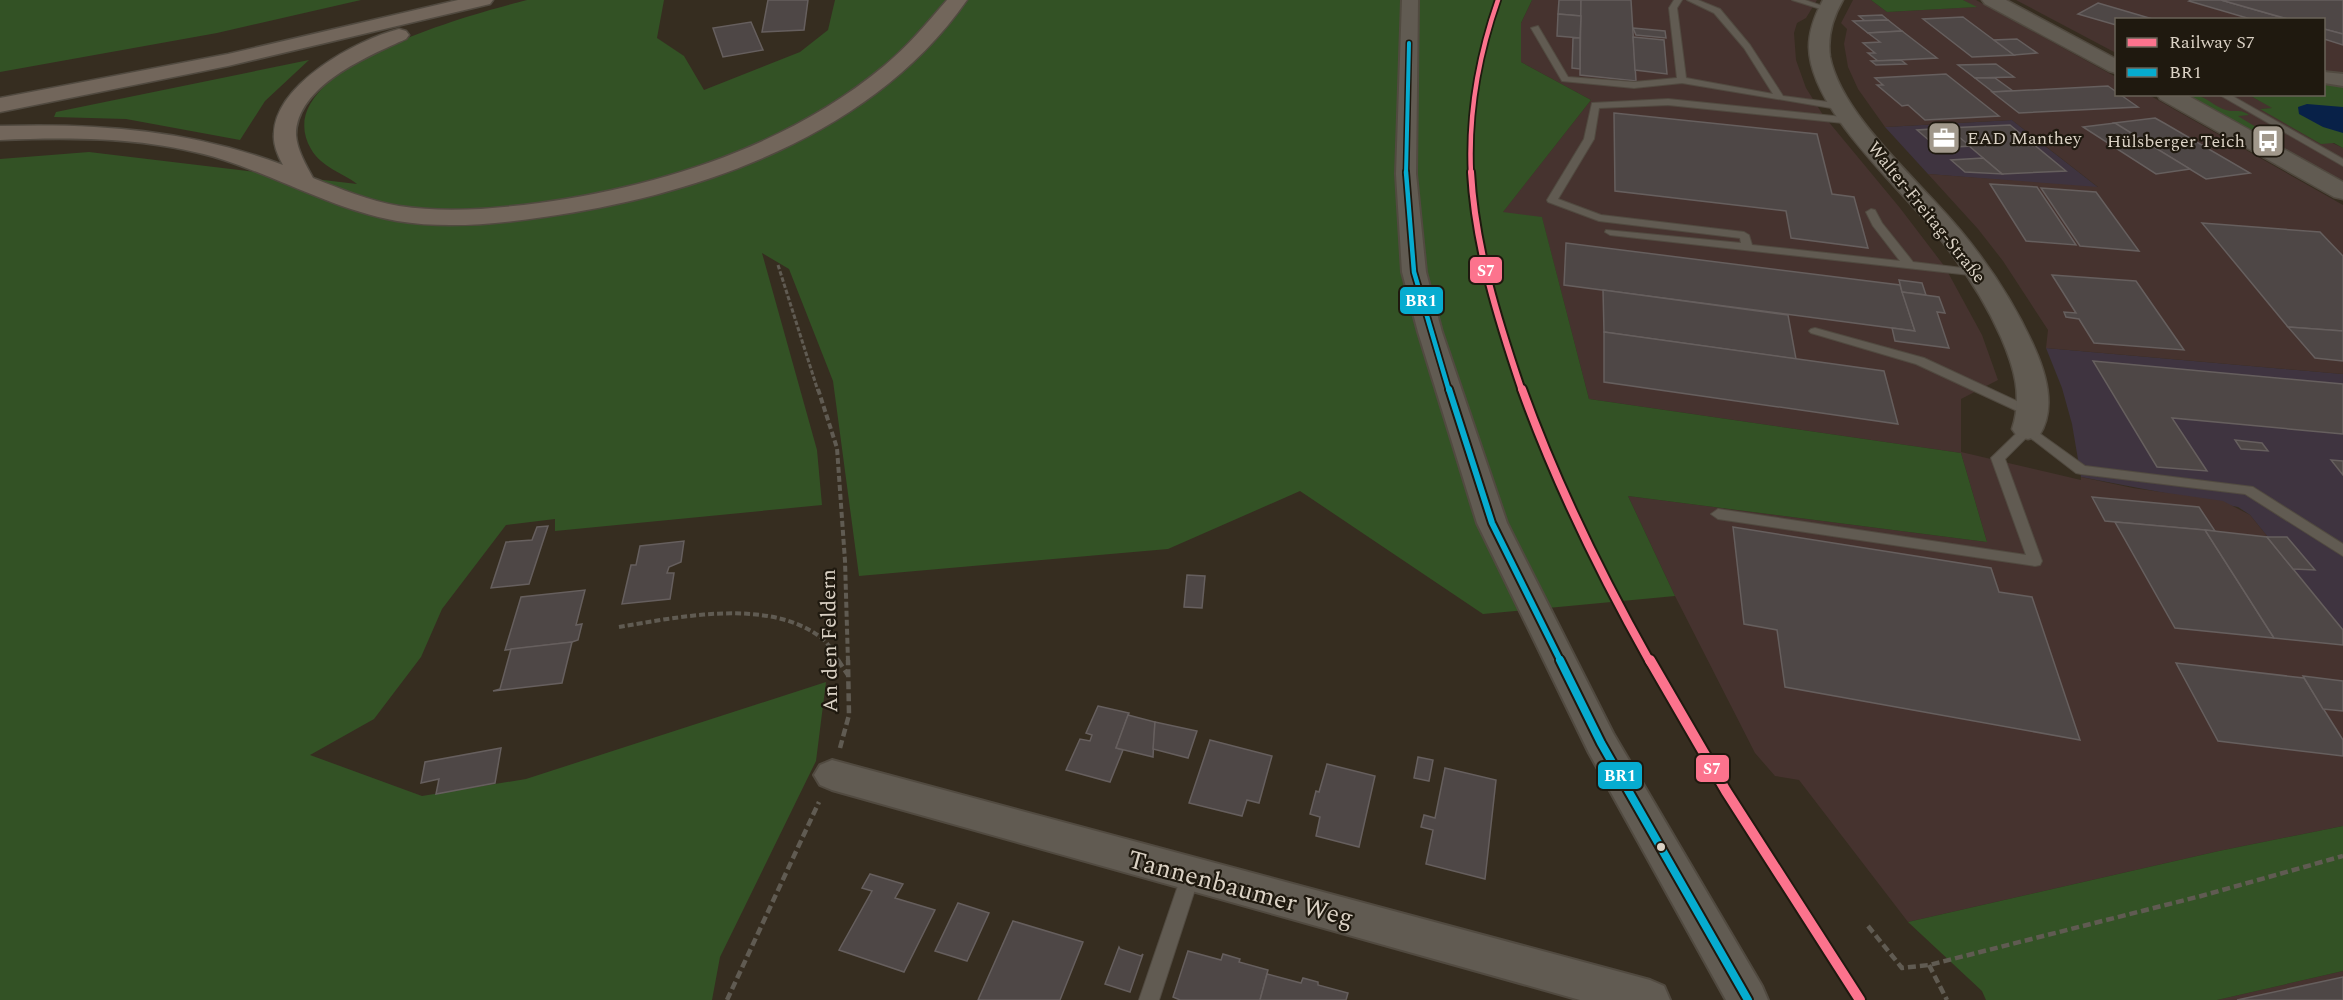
<svg xmlns="http://www.w3.org/2000/svg" width="2343" height="1000" font-family="Spectral,serif">
<rect width="100%" height="100%" fill="#362d20"/>
<!-- commercial -->
<g fill="#3f3440">
<polygon points="2012,120 2099,188 1928,174 1885,127"/>
<polygon points="2046,348 2343,374 2343,630 2250,515 2238,507 2081,477 2072,424 2062,388"/>
</g>
<!-- industrial -->
<g fill="#46332f">
<polygon points="1532,0 1817,0 1806,18 1797,23 1794,33 1796,60 1806,88 1823,115 1900,208 1945,267 1982,335 1998,380 1961,399 1961,452 2081,480 2081,477 2133,488 2223,501 2250,515 2343,630 2343,826 2219,851 1908,922 1799,780 1775,776 1755,753 1675,596 1628,496 1987,542 1961,453 1589,399 1542,218 1502,213 1591,100 1521,62 1521,23"/>
<polygon points="1853,0 1871,0 1887,12 1975,7 1963,0 1976,0 2116,77 2116,94 2149,95 2343,205 2343,374 2046,348 2048,330 2003,261 1978,229 1928,174 2098,187 2012,120 1885,127 1858,89 1848,67 1844,44 1847,29 1841,23"/>
<polygon points="2016,0 2343,0 2343,75 2324,74 2324,20 2116,20 2116,53"/>
<polygon points="2185,95 2249,95 2273,108 2261,109 2343,148 2343,181"/>
<polygon points="2343,971 2343,1000 2217,1000"/>
</g>
<!-- green -->
<g fill="#335225">
<polygon points="0,0 361,0 217,33 0,72"/>
<path d="M527,0H664L657,38L684,56L704,90L800,52L828,30L835,0H1532L1521,23V62L1591,100L1503,212L1542,217L1589,399L1961,453L1987,542L1628,496L1675,596L1483,614L1300,491L1168,549L859,576L833,381L789,269L762,253L817,450L822,505L555,531V519L506,525L442,609L421,657L374,719L310,755L422,796L526,779L826,682L816,761L720,957L712,1000H0V159L89,152L357,184C342,172 322,168 311,149C264,68 477,13 527,0Z"/>
<polygon points="1871,0 1963,0 1977,7 1887,12"/>
<polygon points="309,60 265,101 240,140 126,119 54,117 56,112"/>
<polygon points="2324,80 2343,82 2343,148 2334,143 2321,144 2260,109 2272,108 2249,95 2324,94"/>
<path d="M2185,95C2208,94 2208,104 2226,110C2236,113 2239,108 2249,115L2238,116L2264,132L2275,143Z"/>
<polygon points="2343,826 2343,971 2217,1000 1986,1000 1982,991 1908,922 2219,851"/>
</g>
<!-- water -->
<polygon fill="#082148" points="2307,104 2343,107 2343,133 2323,127 2299,114 2298,107"/>
<!-- building -->
<g fill="#4e4746" stroke="#665f5e" stroke-width="1.5">
<polygon points="768,0 808,0 804,30 762,32"/>
<polygon points="1559,0 1581,0 1581,16 1558,14"/>
<polygon points="1581,0 1631,0 1636,81 1580,75"/>
<polygon points="2191,0 2221,0 2291,20 2254,20 2189,1"/>
<polygon points="2221,0 2343,0 2343,34 2324,29 2324,20 2291,20"/>
<polygon points="2098,3 2156,20 2116,20 2116,25 2078,14"/>
<polygon points="1558,14 1581,16 1580,38 1557,36"/>
<polygon points="1882,15 1888,20 1865,21 1859,16"/>
<polygon points="1963,17 2014,55 1972,57 1923,19"/>
<polygon points="1888,20 1902,31 1868,33 1853,21"/>
<polygon points="751,22 763,50 723,57 713,28"/>
<polygon points="1633,28 1665,31 1666,38 1636,35"/>
<polygon points="2324,29 2343,34 2343,45 2324,39"/>
<polygon points="1902,31 1937,58 1878,61 1868,53 1875,53 1863,43 1880,42 1868,33"/>
<polygon points="1633,37 1664,40 1667,74 1635,70"/>
<polygon points="1573,38 1580,38 1580,69 1572,68"/>
<polygon points="2017,39 2037,53 2014,55 1994,40"/>
<polygon points="1901,60 1906,64 1876,65 1871,61"/>
<polygon points="1996,64 2014,77 1975,78 1958,65"/>
<polygon points="1946,74 1999,116 1925,120 1908,105 1902,106 1877,85 1883,85 1875,78"/>
<polygon points="1975,78 1995,78 2013,91 1993,92"/>
<polygon points="2108,86 2138,107 2019,113 1992,92"/>
<polygon points="1614,113 1817,134 1832,194 1854,197 1868,248 1791,238 1786,211 1615,191"/>
<polygon points="2155,118 2164,123 2250,173 2206,179 2114,123"/>
<polygon points="2115,123 2190,169 2156,174 2083,127"/>
<polygon points="2010,125 2066,171 2002,174 1948,128"/>
<polygon points="1948,128 1970,146 1938,148 1917,130"/>
<polygon points="1983,158 2002,174 1965,172 1951,160"/>
<polygon points="1990,184 2037,187 2076,245 2026,241"/>
<polygon points="2041,188 2096,192 2139,251 2080,246"/>
<polygon points="2202,223 2320,232 2343,256 2343,331 2288,327"/>
<polygon points="1566,243 1900,285 1915,331 1564,285"/>
<polygon points="2052,275 2136,281 2184,350 2094,343 2079,319 2066,317 2064,312 2076,313"/>
<polygon points="1899,280 1922,283 1926,295 1902,292"/>
<polygon points="1603,290 1788,315 1796,359 1604,332"/>
<polygon points="1902,292 1939,297 1945,313 1937,312 1949,348 1895,341 1892,328 1915,331"/>
<polygon points="2288,327 2343,331 2343,361 2315,358"/>
<polygon points="1604,332 1884,371 1898,424 1604,382"/>
<polygon points="2093,361 2343,384 2343,434 2172,418 2207,471 2157,467"/>
<polygon points="2235,440 2262,443 2268,451 2241,449"/>
<polygon points="2331,460 2343,461 2343,475"/>
<polygon points="2092,497 2199,507 2215,531 2105,521"/>
<polygon points="2115,522 2205,530 2274,638 2175,628"/>
<polygon points="548,526 529,584 491,588 506,542 532,540 537,527"/>
<polygon points="1733,527 1991,568 1999,592 2032,597 2080,740 1785,687 1777,630 1744,624"/>
<polygon points="2205,530 2267,537 2343,630 2343,645 2274,638"/>
<polygon points="2267,537 2287,537 2315,570 2293,569"/>
<polygon points="684,541 681,562 669,567 667,573 674,573 670,599 622,604 631,565 636,565 640,546"/>
<polygon points="1187,575 1205,576 1202,608 1184,607"/>
<polygon points="585,590 576,625 582,624 578,640 572,642 505,650 521,597"/>
<polygon points="572,642 562,683 493,691 500,689 511,649"/>
<polygon points="2176,663 2304,678 2343,740 2343,756 2218,741"/>
<polygon points="2303,676 2343,681 2343,711 2323,709"/>
<polygon points="1098,706 1129,713 1116,748 1123,750 1110,782 1066,770 1080,739 1090,741 1092,735 1086,733"/>
<polygon points="1128,715 1155,722 1153,757 1116,748"/>
<polygon points="1155,722 1197,731 1188,758 1153,749"/>
<polygon points="1210,740 1272,756 1259,803 1247,800 1242,816 1189,803"/>
<polygon points="501,748 495,783 436,794 439,779 421,783 425,762"/>
<polygon points="1418,757 1433,760 1429,781 1414,778"/>
<polygon points="1327,764 1375,776 1359,847 1316,836 1320,817 1310,814 1316,791 1319,792"/>
<polygon points="1445,768 1496,780 1485,879 1426,864 1433,830 1421,827 1424,815 1435,818"/>
<polygon points="870,874 903,884 895,898 935,910 904,972 839,950 872,891 862,888"/>
<polygon points="958,903 989,913 967,961 935,951"/>
<polygon points="1013,921 1083,942 1060,1000 978,1000"/>
<polygon points="1119,947 1120,949 1141,956 1143,954 1130,992 1105,984"/>
<polygon points="1188,951 1221,960 1223,954 1240,959 1239,962 1268,970 1260,1000 1180,1000 1173,997"/>
<polygon points="1267,974 1301,983 1303,978 1318,982 1318,985 1348,993 1346,1000 1260,1000"/>
<polygon points="2343,977 2343,1000 2237,1000"/>
</g>
<g fill="none" stroke-linecap="round" stroke-linejoin="round">
<!-- service casing -->
<g stroke="#514a40" stroke-width="2">
<g id="service">
<polygon points="1674,0 1682,0 1677,8 1686,78 1773,94 1744,48 1714,13 1687,0 1698,0 1720,9 1750,45 1783,96 1843,104 1848,107 1843,110 1682,83 1634,88 1562,81 1531,28 1538,26 1568,77 1634,82 1677,78 1669,8"/>
<polygon points="1792,0 1805,0 1831,9 1827,11"/>
<polygon points="2218,94 2229,94 2343,159 2343,166"/>
<polygon points="1668,99 1853,118 1858,121 1853,124 1668,105 1599,108 1594,139 1558,199 1601,215 1744,232 1749,235 1752,245 1900,261 1873,226 1866,212 1871,209 1875,210 1882,223 1913,262 1979,270 1984,273 1979,276 1610,235 1605,232 1606,230 1741,243 1740,238 1599,221 1548,202 1547,200 1584,139 1592,103"/>
<polygon points="1815,328 1924,358 2036,410 2038,413 2032,417 2028,416 1916,364 1811,333 1809,331 1811,329"/>
<polygon points="2028,425 2085,466 2253,487 2343,544 2343,556 2245,494 2081,474 2076,473 2028,436 2005,459 2042,561 2040,565 2035,566 1718,519 1711,514 1718,509 2026,555 1991,458 2024,426"/>
<polygon points="1191,866 1197,868 1200,874 1159,1000 1139,1000 1182,874 1185,868"/>
</g>
</g>
<!-- minor casing -->
<g stroke="#514a40" stroke-width="4">
<g id="minor">
<polygon points="1402,0 1418,0 1416,174 1426,272 1442,332 1507,523 1613,733 1762,986 1768,1000 1726,1000 1589,753 1477,523 1418,332 1402,272 1396,174"/>
<polygon points="2324,72 2343,74 2343,86 2324,83"/>
<polygon points="832,760 1650,980 1664,986 1670,1000 1580,1000 832,790 820,785 814,775 820,765"/>
</g>
</g>
<!-- tertiary casing -->
<g stroke="#514a40" stroke-width="3">
<path id="tertiary" d="M1823,0H1843C1833,17 1827,36 1830,57C1842,117 1921,182 1960,230C1990,266 2016,306 2035,349C2047,376 2056,410 2039,436L2028,439L2017,436L2012,429C2023,396 2014,367 2001,337C1983,296 1958,260 1930,226C1893,181 1810,108 1809,47C1809,30 1815,15 1823,0Z"/>
</g>
<!-- secondary casing -->
<g stroke="#514a40" stroke-width="3">
<g id="secondary">
<polygon points="1982,0 2006,0 2116,59 2116,73 2109,71 1985,4"/>
<polygon points="2157,94 2185,94 2343,182 2343,199 2334,197 2160,99"/>
</g>
</g>
<!-- motorway casing -->
<g stroke="#514a40" stroke-width="3">
<g id="motorway">
<polygon points="458,0 493,0 490,4 228,66 0,112 0,98 228,54"/>
<path d="M947,0H967C873,135 700,195 544,217C496,224 445,229 397,221C336,210 282,179 224,160C151,137 75,137 0,140V126C98,123 191,130 283,165C278,156 273,145 274,134C275,84 356,40 399,29L406,31L409,35L406,39C368,56 296,86 296,135C297,150 306,165 313,178C341,189 369,201 399,206C445,213 493,209 539,203C661,186 788,146 884,66C908,46 927,23 947,0Z"/>
</g>
</g>
<!-- path-far2 -->
<polyline stroke="#605b52" stroke-width="3" stroke-dasharray="4.5 2" stroke-linecap="butt" points="778,265 818,391"/>
<!-- path-far1 -->
<g stroke="#605b52" stroke-width="4" stroke-dasharray="6 3" stroke-linecap="butt">
<polyline points="818,389 837,448 845,561 848,662"/>
<path d="M619,627C679,617 766,598 819,636C828,642 834,653 839,662"/>
</g>
<!-- path -->
<g stroke="#605b52" stroke-width="4.5" stroke-dasharray="8 4" stroke-linecap="butt">
<polyline points="838,660 848,675"/>
<polyline points="840,748 849,715 848,660"/>
<polyline points="1868,926 1902,968 1929,965 2201,896 2343,856"/>
<polyline points="1929,965 1947,1000"/>
<polyline points="727,1000 819,802"/>
</g>
<!-- service -->
<use href="#service" fill="#615b52" fill-rule="evenodd"/>
<!-- minor -->
<use href="#minor" fill="#615b52" fill-rule="evenodd"/>
<!-- tertiary -->
<use href="#tertiary" fill="#615b52" fill-rule="evenodd"/>
<!-- secondary -->
<use href="#secondary" fill="#615b52" fill-rule="evenodd"/>
<!-- motorway -->
<use href="#motorway" fill="#72665b" fill-rule="evenodd"/>
<!-- bus-1-far3 casing -->
<g stroke="#1f190f" stroke-width="7">
<polyline id="bus-1-far3" points="1406,174 1409,43"/>
</g>
<!-- bus-1-far2 casing -->
<g stroke="#1f190f" stroke-width="8">
<polyline id="bus-1-far2" points="1406,172 1414,272 1449,391"/>
</g>
<!-- bus-1-far1 casing -->
<g stroke="#1f190f" stroke-width="10">
<polyline id="bus-1-far1" points="1449,389 1492,523 1561,662"/>
</g>
<!-- bus-1 casing -->
<g stroke="#1f190f" stroke-width="12">
<polyline id="bus-1" points="1560,660 1601,743 1748,1000"/>
</g>
<!-- bus-1-far3 -->
<use href="#bus-1-far3" stroke="#06acd0" stroke-width="4"/>
<!-- bus-1-far2 -->
<use href="#bus-1-far2" stroke="#06acd0" stroke-width="4.5"/>
<!-- bus-1-far1 -->
<use href="#bus-1-far1" stroke="#06acd0" stroke-width="6"/>
<!-- bus-1 -->
<use href="#bus-1" stroke="#06acd0" stroke-width="8"/>
<!-- rail-1-far3 casing -->
<g stroke="#1f190f" stroke-width="8">
<path id="rail-1-far3" d="M1471,174C1468,113 1478,57 1498,0"/>
</g>
<!-- rail-1-far2 casing -->
<g stroke="#1f190f" stroke-width="10">
<path id="rail-1-far2" d="M1471,172C1475,247 1498,320 1522,391"/>
</g>
<!-- rail-1-far1 casing -->
<g stroke="#1f190f" stroke-width="12">
<path id="rail-1-far1" d="M1522,389C1556,483 1601,575 1650,662"/>
</g>
<!-- rail-1 casing -->
<g stroke="#1f190f" stroke-width="14">
<polyline id="rail-1" points="1650,660 1726,791 1860,1000"/>
</g>
<!-- rail-1-far3 -->
<use href="#rail-1-far3" stroke="#fc738d" stroke-width="4.5"/>
<!-- rail-1-far2 -->
<use href="#rail-1-far2" stroke="#fc738d" stroke-width="6"/>
<!-- rail-1-far1 -->
<use href="#rail-1-far1" stroke="#fc738d" stroke-width="8"/>
<!-- rail-1 -->
<use href="#rail-1" stroke="#fc738d" stroke-width="10"/>
</g>
<!-- icons -->
<defs>
<g id="office-square" transform="scale(1.725)"><rect x="-9" y="-9" width="18" height="18" rx="4" fill="#a1988b" stroke="#1f190f"/><path d="M-6-3h4V-5.5h4V-3h4V5H-6ZM-1-4.5V-3h2v-1.5ZM-6 0V1H6V0Z" fill="#fff"/></g>
<g id="bus-square" transform="scale(1.725)"><rect x="-9" y="-9" width="18" height="18" rx="4" fill="#a1988b" stroke="#1f190f"/><path d="M-5-6H5V4H4V6H2V4H-2V6H-4V4H-5ZM-3.5-4V0h7V-4ZM-3.5 1.2v1.5H-2V1.2ZM2 1.2v1.5H3.5V1.2Z" fill="#fff"/></g>
</defs>
<g fill-rule="evenodd">
<use href="#office-square" x="1944" y="138"/>
<use href="#bus-square" x="2268" y="141"/>
</g>
<!-- markers -->
<circle fill="#dbd2c5" stroke="#1f190f" stroke-width="2" cx="1661" cy="847" r="5"/>
<g text-anchor="middle" stroke-width="4.5" stroke-linejoin="round" paint-order="stroke">
<!-- far-poi labels -->
<g font-size="18" fill="#dbd2c5" stroke="#1f190f" text-anchor="start">
<text x="1967" y="144">EAD Manthey</text>
<text x="2245" y="147" text-anchor="end">Hülsberger Teich</text>
</g>
<!-- far-street labels -->
<g font-size="18" fill="#dbd2c5" stroke="#1f190f">
<text transform="translate(1927 212) rotate(51)" y="6">Walter-Freitag-Straße</text>
</g>
<!-- street labels -->
<g font-size="21" fill="#dbd2c5" stroke="#1f190f">
<text transform="translate(829 641) rotate(-91)" y="7">An den Feldern</text>
</g>
<!-- near-street labels -->
<g font-size="26" fill="#dbd2c5" stroke="#1f190f">
<text transform="translate(1241 888) rotate(15)" y="9">Tannenbaumer Weg</text>
</g>
</g>
<g stroke="#1f190f" stroke-width="2">
<rect x="1469" y="256" width="34" height="28" rx="6" fill="#fc738d"/>
<rect x="1399" y="286" width="45" height="29" rx="6" fill="#06acd0"/>
<rect x="1695" y="754" width="35" height="29" rx="6" fill="#fc738d"/>
<rect x="1597" y="761" width="46" height="29" rx="6" fill="#06acd0"/>
</g>
<g font-size="16" text-anchor="middle" font-weight="bold" fill="#fff">
<text x="1486" y="276">S7</text>
<text x="1421" y="306">BR1</text>
<text x="1712" y="774">S7</text>
<text x="1620" y="781">BR1</text>
</g>
<!-- legend -->
<rect x="2115" y="18" width="210" height="78" fill="#1f190f" stroke="#6a6358" stroke-width="1.5"/>
<rect x="2127" y="38" width="30" height="9" fill="#fc738d" stroke="#6a6358" stroke-width="1.5"/>
<text x="2169" y="48" font-size="18" fill="#dbd2c5">Railway S7</text>
<rect x="2127" y="68" width="30" height="9" fill="#06acd0" stroke="#6a6358" stroke-width="1.5"/>
<text x="2169" y="78" font-size="18" fill="#dbd2c5">BR1</text>
</svg>
